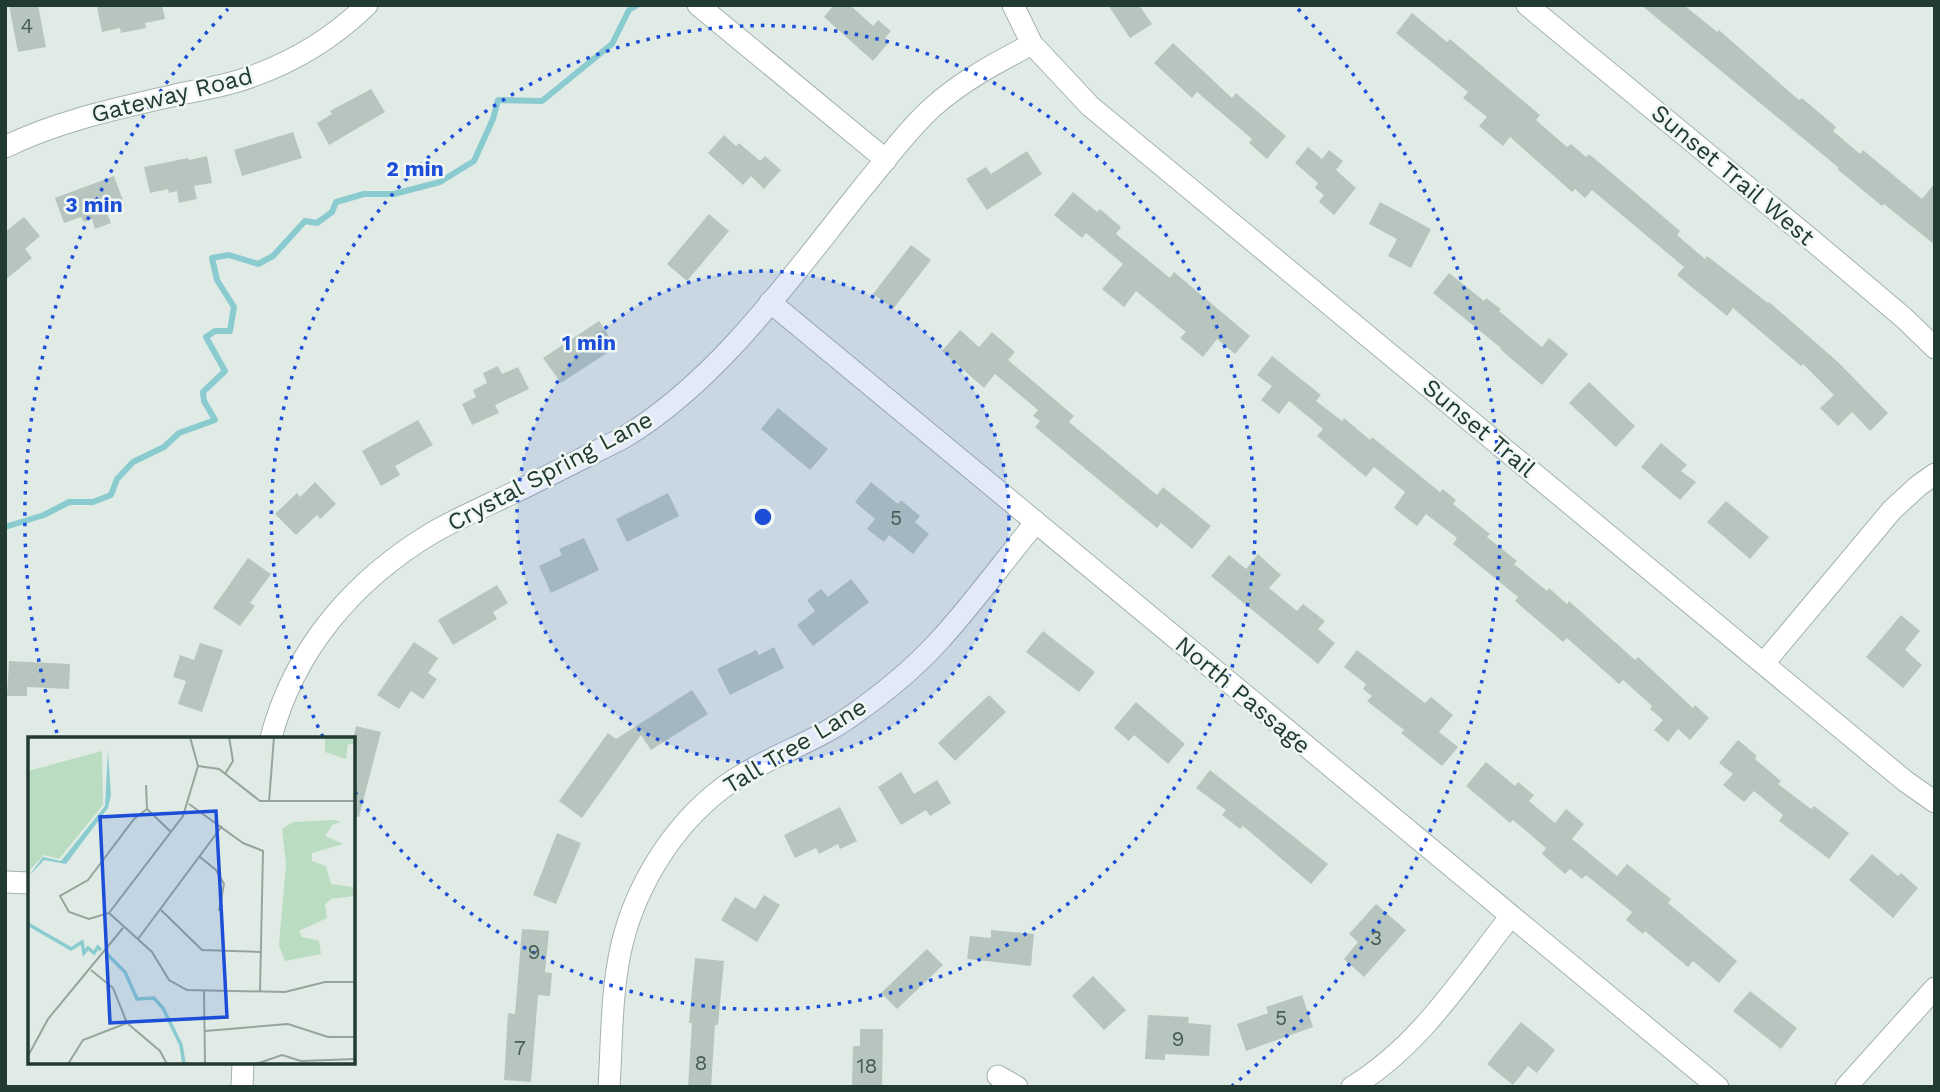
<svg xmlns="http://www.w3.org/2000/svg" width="1940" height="1092" font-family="'Work Sans',sans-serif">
<rect width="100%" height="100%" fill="#e1ebe5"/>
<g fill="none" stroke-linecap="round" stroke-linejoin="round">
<!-- stream -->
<polyline stroke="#8acbcf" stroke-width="6" points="5,527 44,515 69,502 93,502 111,495 117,479 133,462 164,447 179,433 215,420 204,401 203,392 225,371 206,337 215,331 230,331 234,307 217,280 212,258 229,255 258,264 273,256 305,221 317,223 332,212 336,202 364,194 394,194 440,182 474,161 493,119 498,100 542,101 612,44 629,10 637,5"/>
</g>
<!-- building -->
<g fill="#b6c6be">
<polygon points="9,5 38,5 46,47 18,52"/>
<polygon points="105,5 162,5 165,19 145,23 146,28 121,33 120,28 102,32 97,7"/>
<polygon points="834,5 850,5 873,26 878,20 891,31 885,38 889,42 873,61 824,17"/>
<polygon points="1108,5 1139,5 1152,24 1130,38"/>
<polygon points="1641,5 1684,5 1717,32 1719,30 1799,100 1802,98 1836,127 1833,131 1860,154 1863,150 1922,199 1935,183 1935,245 1884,204 1882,206 1837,169 1839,168"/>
<polygon points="1412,13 1447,42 1450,39 1540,115 1536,120 1567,147 1571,144 1586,157 1589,154 1632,190 1680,231 1677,235 1705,259 1707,256 1768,303 1769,302 1838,362 1888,413 1870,431 1852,412 1838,426 1820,408 1834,395 1803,364 1801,366 1733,308 1727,316 1677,275 1684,267 1592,190 1585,198 1575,189 1572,192 1510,137 1503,146 1479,126 1487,117 1463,98 1468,92 1396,33"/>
<polygon points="1173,43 1232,98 1236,93 1286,136 1267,159 1249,143 1252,139 1197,92 1192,98 1154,63"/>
<polygon points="371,89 385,112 329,145 317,123 332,114 330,111"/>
<polygon points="293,132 302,158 242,176 234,150"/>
<polygon points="724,135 736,146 739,143 760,161 765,156 781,170 764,189 751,176 743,185 708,153"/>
<polygon points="1308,147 1322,159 1329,150 1343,161 1336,170 1356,188 1334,215 1319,202 1324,195 1315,188 1318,183 1295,163"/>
<polygon points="1027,151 1042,174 987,210 966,179 986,167 991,174"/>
<polygon points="207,156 212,183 194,186 197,199 179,203 177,191 169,193 168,189 150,193 144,167 188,158 189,160"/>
<polygon points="114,176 125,206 107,213 111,223 95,229 92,219 84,222 81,217 64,223 55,198"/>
<polygon points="1073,192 1097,212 1100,209 1121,227 1116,234 1170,278 1174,272 1250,336 1235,354 1217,339 1203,357 1180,338 1186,332 1136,291 1124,307 1102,289 1123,264 1086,233 1082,238 1054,215"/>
<polygon points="1380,202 1431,229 1411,268 1388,256 1397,239 1369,224"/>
<polygon points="709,214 729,231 687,281 667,264"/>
<polygon points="24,217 40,236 25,249 32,258 5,280 5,232"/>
<polygon points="911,245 931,260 893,309 873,294"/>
<polygon points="1449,273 1484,301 1486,298 1501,309 1499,311 1542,347 1549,338 1568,354 1542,385 1500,349 1501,348 1433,293"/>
<polygon points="599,321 616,347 561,383 543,358"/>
<polygon points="960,330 979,347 992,332 1015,352 1008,360 1074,416 1069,422 1157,495 1163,487 1211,526 1192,549 1161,523 1157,528 1035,427 1040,421 1033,416 1038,410 995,374 984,388 942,351"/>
<polygon points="1272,356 1321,395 1316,401 1342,421 1344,418 1370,440 1372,437 1440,492 1443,489 1456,500 1453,504 1490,534 1487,537 1517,561 1514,564 1547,591 1549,588 1567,604 1569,601 1635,660 1638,657 1693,708 1695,705 1709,718 1690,740 1678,729 1668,742 1654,730 1663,720 1650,709 1652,706 1623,680 1619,684 1567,638 1563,642 1515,601 1518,597 1453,544 1457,538 1426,514 1417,526 1394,508 1405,492 1374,467 1366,477 1317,436 1323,429 1289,401 1279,414 1261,400 1272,386 1257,375"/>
<polygon points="498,366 502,374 518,367 529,389 495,405 499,413 472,425 462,404 476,397 473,390 487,383 483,373"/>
<polygon points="1589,382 1635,426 1616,447 1569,403"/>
<polygon points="778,408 828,449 810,470 761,429"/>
<polygon points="418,420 433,445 395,466 400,475 381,486 362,451"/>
<polygon points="1661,443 1687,465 1681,471 1696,482 1680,500 1641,467"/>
<polygon points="315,482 336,504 320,519 317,515 296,535 275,514 297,493 300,497"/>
<polygon points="871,482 898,504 901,500 920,516 915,522 929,534 913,554 889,535 884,542 867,529 875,519 855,502"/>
<polygon points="668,493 679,516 627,542 616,519"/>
<polygon points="1726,501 1769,537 1750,559 1707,522"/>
<polygon points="584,538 599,570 551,593 539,566 562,555 559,549"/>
<polygon points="1258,554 1281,575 1269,588 1297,611 1303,604 1325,621 1318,629 1335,643 1318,664 1211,576 1229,555 1246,569"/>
<polygon points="248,558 271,574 250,603 255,606 240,626 213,608"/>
<polygon points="851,579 869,602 813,646 797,625 815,611 807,600 821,589 828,597"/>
<polygon points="497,585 508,603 493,612 497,619 453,645 438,620"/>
<polygon points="1901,615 1920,631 1905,650 1922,665 1903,688 1866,657"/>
<polygon points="1043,631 1095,672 1079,692 1026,652"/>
<polygon points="414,642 438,658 428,673 437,679 423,699 411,691 399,709 377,695"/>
<polygon points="200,643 223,650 202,712 178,704 186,681 173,677 180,655 194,660"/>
<polygon points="774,647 784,668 730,695 717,669 756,650 759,655"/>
<polygon points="1357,650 1425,703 1431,697 1453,715 1439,732 1458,747 1442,766 1401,733 1404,730 1367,701 1372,696 1363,689 1366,684 1344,667"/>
<polygon points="9,661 70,664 69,689 27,687 27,696 7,696"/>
<polygon points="692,690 708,714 651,750 641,735 582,818 559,801 608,733 616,739"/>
<polygon points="989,695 1006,712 955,761 938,743"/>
<polygon points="1136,702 1185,744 1168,764 1134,735 1129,741 1114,728"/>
<polygon points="356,726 381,732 359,817 354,816 354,736"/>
<polygon points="1738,740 1757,756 1755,759 1781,781 1778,784 1811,809 1814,806 1849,833 1829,859 1779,821 1783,815 1754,791 1744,802 1723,785 1733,774 1719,763"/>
<polygon points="1486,762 1515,786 1518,782 1534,795 1529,801 1555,823 1566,809 1584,824 1572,839 1617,876 1627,864 1671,899 1668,903 1737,961 1719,983 1693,961 1688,967 1645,931 1643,934 1626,920 1632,912 1586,875 1582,879 1570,869 1565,874 1542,854 1546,848 1513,820 1510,823 1466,786"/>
<polygon points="1210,770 1328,864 1311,884 1243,826 1240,829 1222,815 1226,810 1196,788"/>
<polygon points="901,772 914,794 937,780 951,803 930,816 926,810 901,825 878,787"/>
<polygon points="840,807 857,841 840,849 838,844 819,854 816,848 795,858 784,835"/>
<polygon points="557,833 581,843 556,904 533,895"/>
<polygon points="1872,854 1898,876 1901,873 1918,888 1893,918 1849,880"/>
<polygon points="764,895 780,905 757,942 721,920 735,897 755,909"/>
<polygon points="1376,904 1406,930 1364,977 1344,959 1358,942 1349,934"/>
<polygon points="522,929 549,931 545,972 552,973 550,996 538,995 531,1082 504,1080 508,1013 515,1014"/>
<polygon points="991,930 1034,934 1031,966 967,959 970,936 991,938"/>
<polygon points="927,949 943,965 897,1009 881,993"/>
<polygon points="695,958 724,961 718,1025 715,1025 711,1087 688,1087 692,1023 689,1023"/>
<polygon points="1093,976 1126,1010 1104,1030 1072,996"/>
<polygon points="1750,991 1797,1028 1781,1049 1733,1011"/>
<polygon points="1302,995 1313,1027 1246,1051 1237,1024 1268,1013 1266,1007"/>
<polygon points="1148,1015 1189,1017 1188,1023 1211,1025 1209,1056 1165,1054 1165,1060 1145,1059"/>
<polygon points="1521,1022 1555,1050 1537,1073 1528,1066 1513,1085 1487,1064"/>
<polygon points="860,1029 883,1029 882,1087 852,1087 853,1046 860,1046"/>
</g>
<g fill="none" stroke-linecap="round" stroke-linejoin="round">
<!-- street casing -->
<g stroke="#a4b3ac" stroke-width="23">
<g id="street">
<polyline points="698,5 886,160"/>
<polyline points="1013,5 1032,44 1090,106 1905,781 1935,802"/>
<polyline points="1527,5 1814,242 1904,318 1935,348"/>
<path d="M5,147C60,120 120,108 180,94C199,90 219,87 238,81C287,66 330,41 367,5"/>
<polyline points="770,302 1718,1087"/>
<polyline points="1764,663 1892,510 1918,486 1935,474"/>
<path d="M271,738C294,649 354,580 432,533C458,518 486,506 513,493C550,475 587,456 623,438C720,380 794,273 864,186C886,160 908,129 934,106C963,80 998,62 1032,44"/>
<polyline points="5,882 30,883"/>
<polyline points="998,1076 1017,1087"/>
<polyline points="242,1087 243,1062"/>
<path d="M609,1087C612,1040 611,990 622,944C636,886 672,827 720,790C761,758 812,745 854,714C884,693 913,669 938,642C973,604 1003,562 1036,522"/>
<path d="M1352,1087C1419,1047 1463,977 1510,917"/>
<polyline points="1846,1087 1935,988"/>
</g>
</g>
<!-- street -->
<use href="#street" stroke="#fff" stroke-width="21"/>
</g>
<!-- distance rings -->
<circle cx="763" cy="517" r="246" fill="#1d4ed8" fill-opacity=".12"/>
<g fill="none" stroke="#1d4ed8" stroke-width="3.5" stroke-dasharray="3.5 7">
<circle cx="763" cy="517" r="246"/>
<path d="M323 737A492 492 0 1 1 355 792"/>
<path d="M57 733A738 738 0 0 1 228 9M1298 9A738 738 0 0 1 1232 1086"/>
</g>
<g text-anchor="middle" stroke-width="5" stroke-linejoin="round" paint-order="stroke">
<!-- number labels -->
<g font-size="21" fill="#475e55">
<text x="27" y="33">4</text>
<text x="896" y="525">5</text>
<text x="1376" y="945">3</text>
<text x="534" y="959">9</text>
<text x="1281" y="1025">5</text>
<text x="1178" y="1046">9</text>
<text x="520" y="1055">7</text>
<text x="701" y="1070">8</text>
<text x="867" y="1073">18</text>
</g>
<!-- street labels -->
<g font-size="24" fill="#223b32" stroke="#f1f8f4">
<text transform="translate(172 95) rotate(-14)" y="8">Gateway Road</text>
<text transform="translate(1733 175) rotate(40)" y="8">Sunset Trail West</text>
<text transform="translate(1479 428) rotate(40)" y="8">Sunset Trail</text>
<text transform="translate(550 471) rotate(-28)" y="8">Crystal Spring Lane</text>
<text transform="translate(1243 695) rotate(40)" y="8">North Passage</text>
<text transform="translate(795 746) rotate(-31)" y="8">Tall Tree Lane</text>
</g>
</g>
<!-- overview -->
<g transform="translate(28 737)">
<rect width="327" height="327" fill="#e1ebe5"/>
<path d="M327,0V7H320L318,22L297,15V1ZM74,14L75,68L31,122L16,118L0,135V34ZM305,83L313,85L304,88L297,99L315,107L284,116V124L298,129L303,147L325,150V159L303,162L297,167L299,181L271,194L274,200L291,204L293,217L257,224L251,208L258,127L254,92L265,85Z" fill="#badcc0"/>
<path d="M80,14L83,58L80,71L38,127L16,123L0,140L15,120L33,124L77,69Z" fill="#8acbcf"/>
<path fill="none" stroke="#8acbcf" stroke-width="3.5" d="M0,187L43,212L54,205L56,216L60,211L66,216L70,210L73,213M79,217L97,235L109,262L126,261L135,271L153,308L156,327"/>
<path fill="none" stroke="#95a59d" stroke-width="2" d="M170,29L191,32L232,64H328M197,37L205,24L201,0M118,48L119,72L143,95M241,65L246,0M161,67L215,106L235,114L232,254M119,72L106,82L60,143L32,159L41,175L61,182L81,176L155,79L170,29L162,0M172,120L188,133L196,147L191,174M133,173L174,213L233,215M81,176L124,215L141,243L159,253L257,255L297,245H328M110,202L194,89M63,233L85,251L99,286L132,314L139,327M176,254L177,327M177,294L260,287L300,300H328M0,319L20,282L95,191M40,327L55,303L99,286M228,327L254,318L273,324L328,322"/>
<path fill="#1d4ed8" fill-opacity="0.15" stroke="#1d4ed8" stroke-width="3.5" d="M188,74L199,280L82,286L72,80Z"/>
<rect width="327" height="327" fill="none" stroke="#223b32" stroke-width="3.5"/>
</g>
<circle cx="763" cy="517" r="10" fill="#1d4ed8" stroke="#f1f8f4" stroke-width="3.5"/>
<g font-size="21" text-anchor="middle" font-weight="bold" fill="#1d4ed8" stroke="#f1f8f4" stroke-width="5" stroke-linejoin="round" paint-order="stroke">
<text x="415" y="176">2 min</text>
<text x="94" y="212">3 min</text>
<text x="589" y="350">1 min</text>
</g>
<!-- border -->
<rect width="1940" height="1092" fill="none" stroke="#223b32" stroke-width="14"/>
</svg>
